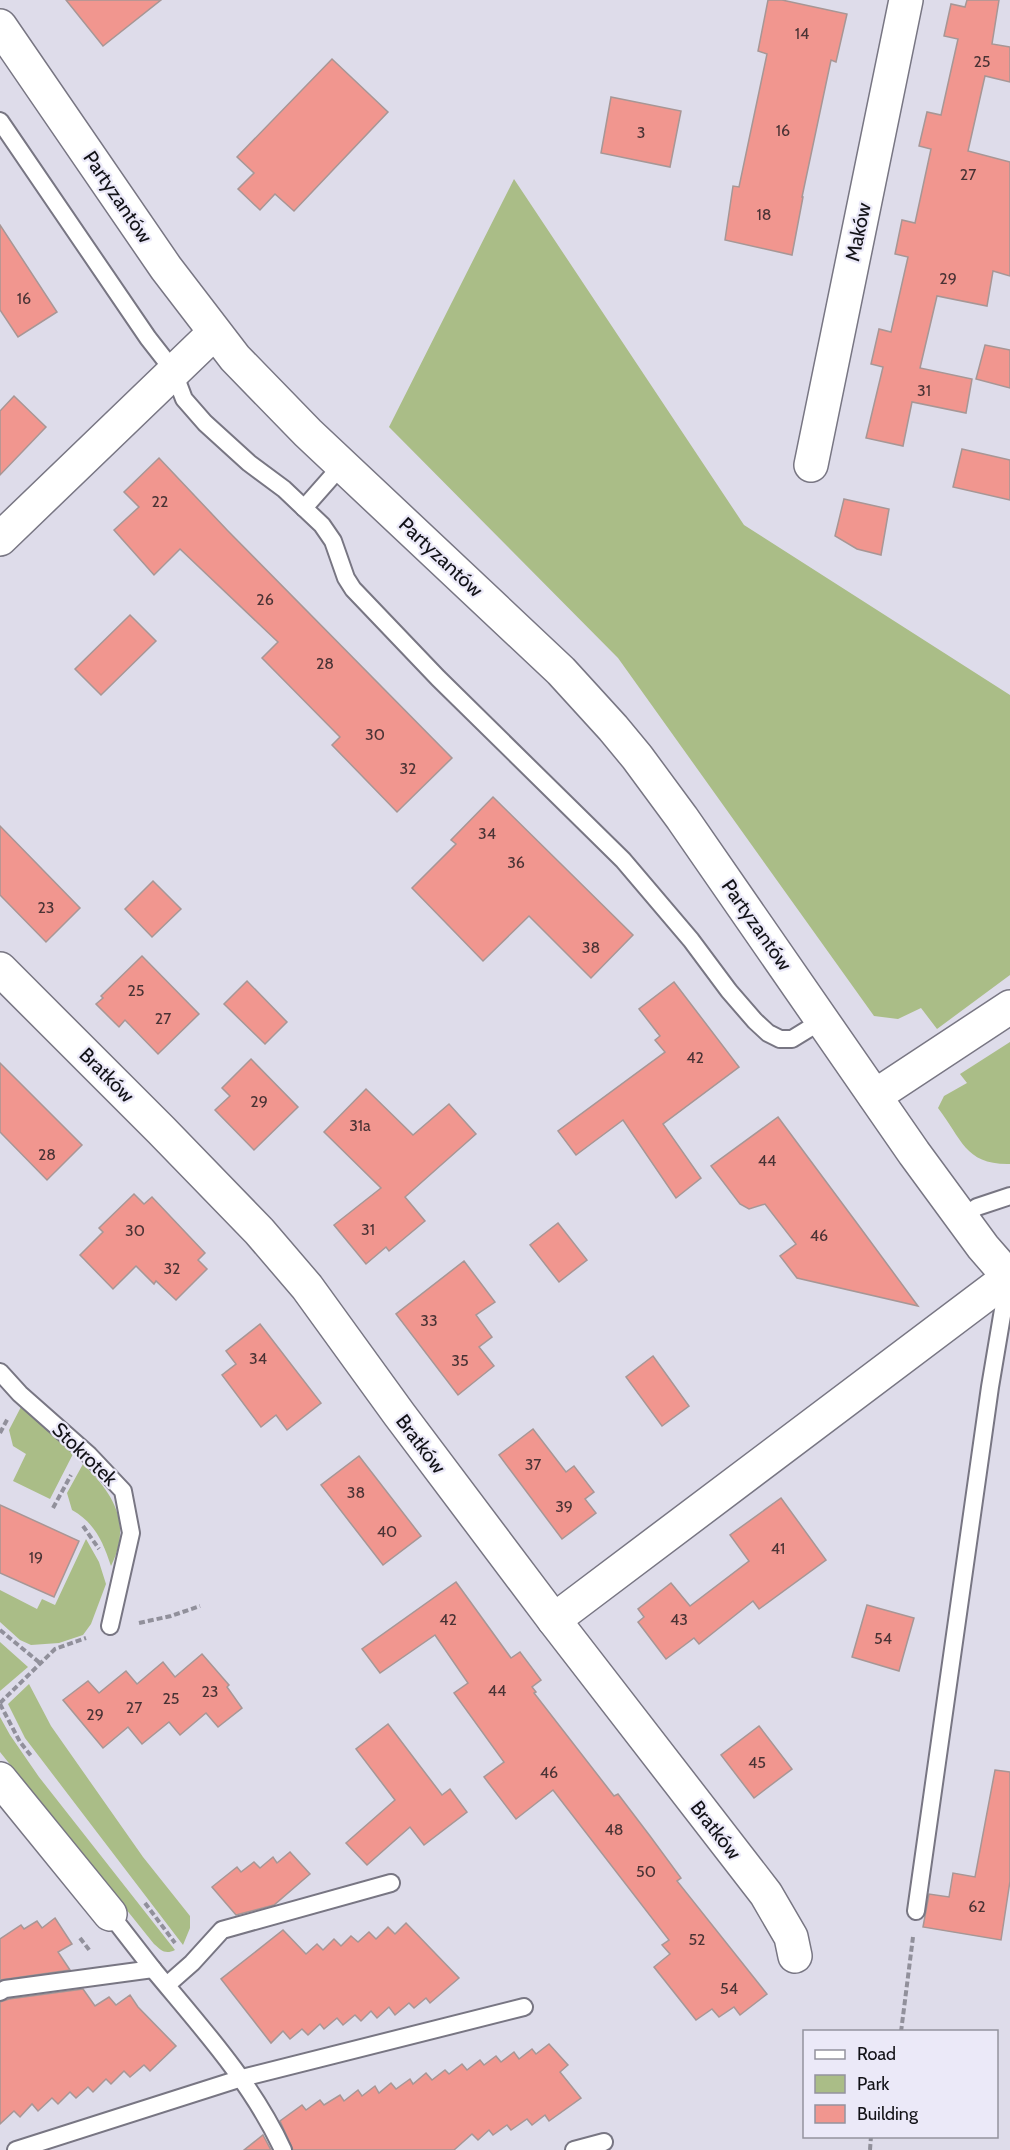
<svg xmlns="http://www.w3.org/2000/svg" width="1010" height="2150" font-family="Cabin,sans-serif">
<rect width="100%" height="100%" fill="#dedcea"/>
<!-- green -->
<g fill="#aabd87">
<polygon points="514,179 744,525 1010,695 1010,975 937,1029 921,1008 898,1019 874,1016 618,658 389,427"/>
<path d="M1010,1042V1164C965,1165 962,1139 938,1108L944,1096L967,1083L960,1074Z"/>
<polygon points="22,1405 73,1454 50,1499 13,1481 26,1454 13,1446 9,1430"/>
<path d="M83,1464C114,1494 132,1524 111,1566C103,1542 95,1523 72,1510L67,1493Z"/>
<polygon points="86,1539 99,1562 106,1584 91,1624 83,1635 59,1643 31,1645 20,1640 0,1622 0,1590 37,1609 42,1599 55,1605"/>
<polygon points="0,1642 28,1667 0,1691"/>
<polygon points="29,1684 51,1726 143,1857 190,1916 190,1928 183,1945 25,1738 8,1704"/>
<path d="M0,1717L10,1735L39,1777L175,1950C165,1955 161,1950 154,1944L0,1752Z"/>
</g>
<!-- building -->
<g fill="#f1968f" stroke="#a79695" stroke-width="1.5">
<polygon points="66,0 161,0 103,46"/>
<polygon points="768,0 782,0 847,14 836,62 831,60 802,197 803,197 792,255 725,240 733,186 739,187 767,54 758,51"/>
<polygon points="967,0 999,0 992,44 1010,47 1010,82 985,76 968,151 1010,162 1010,276 993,271 987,306 937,296 920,368 972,379 966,413 912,402 903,446 866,438 883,367 871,364 879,329 891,332 908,257 895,254 902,220 915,223 931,149 919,146 927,112 941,115 958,39 944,36 951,4 965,7"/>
<polygon points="332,59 388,112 294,211 275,194 260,210 238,189 254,173 237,157"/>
<polygon points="611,97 681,111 670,167 601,153"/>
<polygon points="0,225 57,312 18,337 0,310"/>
<polygon points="985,345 1010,350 1010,388 976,379"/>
<polygon points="14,396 46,427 0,475 0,411"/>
<polygon points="962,449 1010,460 1010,500 953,487"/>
<polygon points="159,458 228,531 452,758 397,812 332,745 340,737 262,658 278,642 180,549 154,575 114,530 139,507 124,492"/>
<polygon points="844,499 889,509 881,555 857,549 835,536"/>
<polygon points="130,615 156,641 101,695 75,669"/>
<polygon points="493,797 633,935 591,978 529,916 483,961 412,888 456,844 451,840"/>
<polygon points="0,826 80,908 46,942 0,895"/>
<polygon points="153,881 181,909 152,937 125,909"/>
<polygon points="142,956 199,1014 158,1054 125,1020 119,1027 96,1004 103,998 101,996"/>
<polygon points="247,981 287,1022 265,1044 224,1004"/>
<polygon points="674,982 739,1067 663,1124 701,1178 676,1198 623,1120 576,1155 558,1131 665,1052 655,1040 660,1036 639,1009"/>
<polygon points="251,1059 298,1107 254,1150 215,1110 230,1096 222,1088"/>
<polygon points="0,1063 82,1145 47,1180 0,1132"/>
<polygon points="366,1089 413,1135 449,1104 476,1134 405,1197 425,1221 389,1251 386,1247 366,1264 334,1225 381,1188 324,1132"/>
<polygon points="778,1117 859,1226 918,1306 797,1278 780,1256 796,1244 765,1204 749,1209 740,1204 711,1166"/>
<polygon points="134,1194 144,1204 152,1197 205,1253 198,1260 207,1269 176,1300 156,1281 154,1284 136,1266 113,1289 80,1255 103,1232 99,1228"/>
<polygon points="558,1223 587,1260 559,1282 530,1245"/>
<polygon points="464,1261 495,1302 476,1315 492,1337 479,1347 494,1366 458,1395 396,1314"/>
<polygon points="260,1324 321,1403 287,1430 276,1415 261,1427 222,1375 236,1364 226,1351"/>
<polygon points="653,1356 689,1406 662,1426 626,1377"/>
<polygon points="533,1429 566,1472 574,1466 594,1492 585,1499 596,1513 562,1539 499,1455"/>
<polygon points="359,1456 421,1536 383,1565 321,1485"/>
<polygon points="781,1498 826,1560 759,1609 753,1601 699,1644 694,1638 666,1659 638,1622 644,1617 638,1609 671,1583 690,1606 749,1561 730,1535"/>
<polygon points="0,1505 79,1541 54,1597 0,1573"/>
<polygon points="456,1582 511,1658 520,1652 541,1680 532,1687 536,1692 534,1693 614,1796 618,1794 650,1836 681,1878 677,1881 767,1994 740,2015 734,2007 719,2017 712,2009 696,2020 654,1967 670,1954 662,1945 669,1940 553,1790 516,1819 484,1777 504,1762 454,1693 468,1683 435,1635 380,1673 362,1649"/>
<polygon points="867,1605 914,1618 899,1671 852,1657"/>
<polygon points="202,1654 229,1685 227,1687 242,1708 218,1727 206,1713 180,1735 169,1722 142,1744 128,1727 103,1748 63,1700 88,1681 99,1693 126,1671 137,1684 163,1662 175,1677"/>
<polygon points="388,1724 442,1795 450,1789 467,1812 424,1845 410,1827 367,1865 346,1843 395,1800 356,1749"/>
<polygon points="759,1726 792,1769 754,1798 721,1755"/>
<polygon points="995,1770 1010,1772 1010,1881 1001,1940 923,1927 929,1894 949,1897 953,1873 975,1877"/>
<polygon points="290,1852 310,1874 274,1905 236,1915 212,1887 237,1867 241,1872 254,1862 260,1868 273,1857 277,1863"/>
<polygon points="55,1918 72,1944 58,1952 70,1970 0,1980 0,1939 21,1925 24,1929 37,1921 42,1928"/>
<polygon points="406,1923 459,1978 430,2003 426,1998 414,2008 409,2003 395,2015 389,2007 377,2018 371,2011 361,2021 355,2015 343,2025 337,2018 324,2029 320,2024 308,2035 302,2029 290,2039 283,2031 271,2043 221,1979 283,1930 306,1954 317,1944 323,1950 334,1939 341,1946 351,1936 358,1942 369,1932 376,1939 388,1927 395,1934"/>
<polygon points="83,1989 95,2006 109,1997 116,2005 130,1995 138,2007 176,2046 150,2071 144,2065 130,2077 124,2071 111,2084 106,2079 93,2092 88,2087 76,2098 70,2092 58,2104 52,2098 38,2111 32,2104 20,2117 14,2111 0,2124 0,2002 9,1999"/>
<polygon points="549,2044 568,2065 560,2072 581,2098 549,2121 545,2115 532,2125 527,2119 511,2130 507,2125 493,2135 489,2130 478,2140 472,2134 454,2150 293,2150 280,2121 302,2105 306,2110 320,2100 324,2105 340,2095 344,2101 358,2090 362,2096 375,2086 379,2093 391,2083 396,2089 410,2079 413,2084 426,2073 432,2080 445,2070 449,2074 462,2064 467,2070 480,2060 484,2065 496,2056 501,2062 514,2052 519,2059 532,2049 536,2054"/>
<polygon points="263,2135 271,2150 244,2150"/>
</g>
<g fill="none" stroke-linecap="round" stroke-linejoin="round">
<!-- service casing -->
<g stroke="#787683" stroke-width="20">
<g id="service">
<polyline points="0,121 148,338 173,370 184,399 205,423 249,463 284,489 322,525 333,541 346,578 353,589 438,678 623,860 691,940 729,991 755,1021 768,1033 780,1039 792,1039 823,1020"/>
<polyline points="304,508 342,465"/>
<polyline points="961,1218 977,1207 1010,1196"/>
<polyline points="0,1372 20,1394 89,1455 123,1491 131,1533 110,1626"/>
<polyline points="916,1911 990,1387 1008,1280"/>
<path d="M110,1914C124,1932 138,1950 152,1968C200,2026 251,2081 283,2150"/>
<polyline points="167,1985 192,1963 222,1930 391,1883"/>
<polyline points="0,1992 5,1989 153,1969"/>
<polyline points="16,2150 242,2078 524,2007"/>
<polyline points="574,2150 604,2142"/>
</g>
</g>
<!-- minor casing -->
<g stroke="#787683" stroke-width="36">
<g id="minor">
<polyline points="0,26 166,268 235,358 308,433 561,671 613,728 637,757 682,818 914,1153 983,1247 1010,1278"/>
<polyline points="811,465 906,0"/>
<polyline points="0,539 214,333"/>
<polyline points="0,969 161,1130 259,1231 307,1287 399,1414 554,1620 766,1894 791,1937 795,1956"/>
<polyline points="875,1096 1010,1007"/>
<polyline points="554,1620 1009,1277"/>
<polyline points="0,1779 110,1914"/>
</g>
</g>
<!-- path -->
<g stroke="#91909b" stroke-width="4" stroke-dasharray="6 3" stroke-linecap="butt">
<polyline points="0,1433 8,1418"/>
<polyline points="53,1508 71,1475"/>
<polyline points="83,1526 99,1549"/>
<polyline points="139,1623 171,1616 200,1606"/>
<polyline points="0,1630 40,1663"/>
<polyline points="0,1703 55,1649 86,1638"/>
<polyline points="0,1704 20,1742 32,1757"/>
<polyline points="145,1903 175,1943"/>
<polyline points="80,1938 90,1951"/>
<polyline points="901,2032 913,1937"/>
<polyline points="870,2150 871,2136"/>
</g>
<!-- service -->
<use href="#service" stroke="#fff" stroke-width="16"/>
<!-- minor -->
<use href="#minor" stroke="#fff" stroke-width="33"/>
</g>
<g text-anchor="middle" stroke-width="4.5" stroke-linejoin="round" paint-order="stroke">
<!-- number labels -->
<g font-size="16" fill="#4a3335">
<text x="802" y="39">14</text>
<text x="982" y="67">25</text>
<text x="783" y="136">16</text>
<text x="641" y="138">3</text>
<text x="968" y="180">27</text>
<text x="764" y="220">18</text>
<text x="948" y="284">29</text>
<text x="24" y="304">16</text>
<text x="924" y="396">31</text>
<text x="160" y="507">22</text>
<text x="265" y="605">26</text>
<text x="325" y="669">28</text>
<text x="375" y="740">30</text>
<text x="408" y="774">32</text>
<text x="487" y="839">34</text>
<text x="516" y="868">36</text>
<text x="46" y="913">23</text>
<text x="591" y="953">38</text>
<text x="136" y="996">25</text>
<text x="163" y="1024">27</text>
<text x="695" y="1063">42</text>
<text x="259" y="1107">29</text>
<text x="360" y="1131">31a</text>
<text x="47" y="1160">28</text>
<text x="767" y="1166">44</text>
<text x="368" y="1235">31</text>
<text x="135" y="1236">30</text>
<text x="819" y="1241">46</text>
<text x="172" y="1274">32</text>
<text x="429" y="1326">33</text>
<text x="258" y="1364">34</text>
<text x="460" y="1366">35</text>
<text x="533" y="1470">37</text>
<text x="356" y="1498">38</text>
<text x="564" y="1512">39</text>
<text x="387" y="1537">40</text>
<text x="778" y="1554">41</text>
<text x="36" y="1563">19</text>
<text x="448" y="1625">42</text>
<text x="679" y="1625">43</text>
<text x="883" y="1644">54</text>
<text x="497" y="1696">44</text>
<text x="210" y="1697">23</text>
<text x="171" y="1704">25</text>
<text x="134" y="1713">27</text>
<text x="95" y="1720">29</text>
<text x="757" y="1768">45</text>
<text x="549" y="1778">46</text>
<text x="614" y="1835">48</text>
<text x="646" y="1877">50</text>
<text x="977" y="1912">62</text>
<text x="697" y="1945">52</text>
<text x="729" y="1994">54</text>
</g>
<!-- street labels -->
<g font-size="20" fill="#121217" stroke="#ebe9f8">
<text transform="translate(118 197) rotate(56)" y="7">Partyzantów</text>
<text transform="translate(858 232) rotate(-78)" y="7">Maków</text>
<text transform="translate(441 557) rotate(43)" y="7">Partyzantów</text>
<text transform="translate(757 925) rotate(55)" y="7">Partyzantów</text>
<text transform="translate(107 1075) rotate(45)" y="7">Bratków</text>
<text transform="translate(421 1444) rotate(53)" y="7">Bratków</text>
<text transform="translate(85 1454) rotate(44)" y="7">Stokrotek</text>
<text transform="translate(716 1830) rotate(52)" y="7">Bratków</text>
</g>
</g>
<!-- legend -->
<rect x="803" y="2030" width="195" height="108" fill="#ebe9f8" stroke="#94939e" stroke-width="1.5"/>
<rect x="815" y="2050" width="30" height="9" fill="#ffffff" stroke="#94939e" stroke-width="1.5"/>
<text x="857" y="2060" font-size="18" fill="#121217">Road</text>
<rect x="815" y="2075" width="30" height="18" fill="#aabd87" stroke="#94939e" stroke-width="1.5"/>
<text x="857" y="2090" font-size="18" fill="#121217">Park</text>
<rect x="815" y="2105" width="30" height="18" fill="#f1968f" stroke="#94939e" stroke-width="1.5"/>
<text x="857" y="2120" font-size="18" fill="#121217">Building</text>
</svg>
